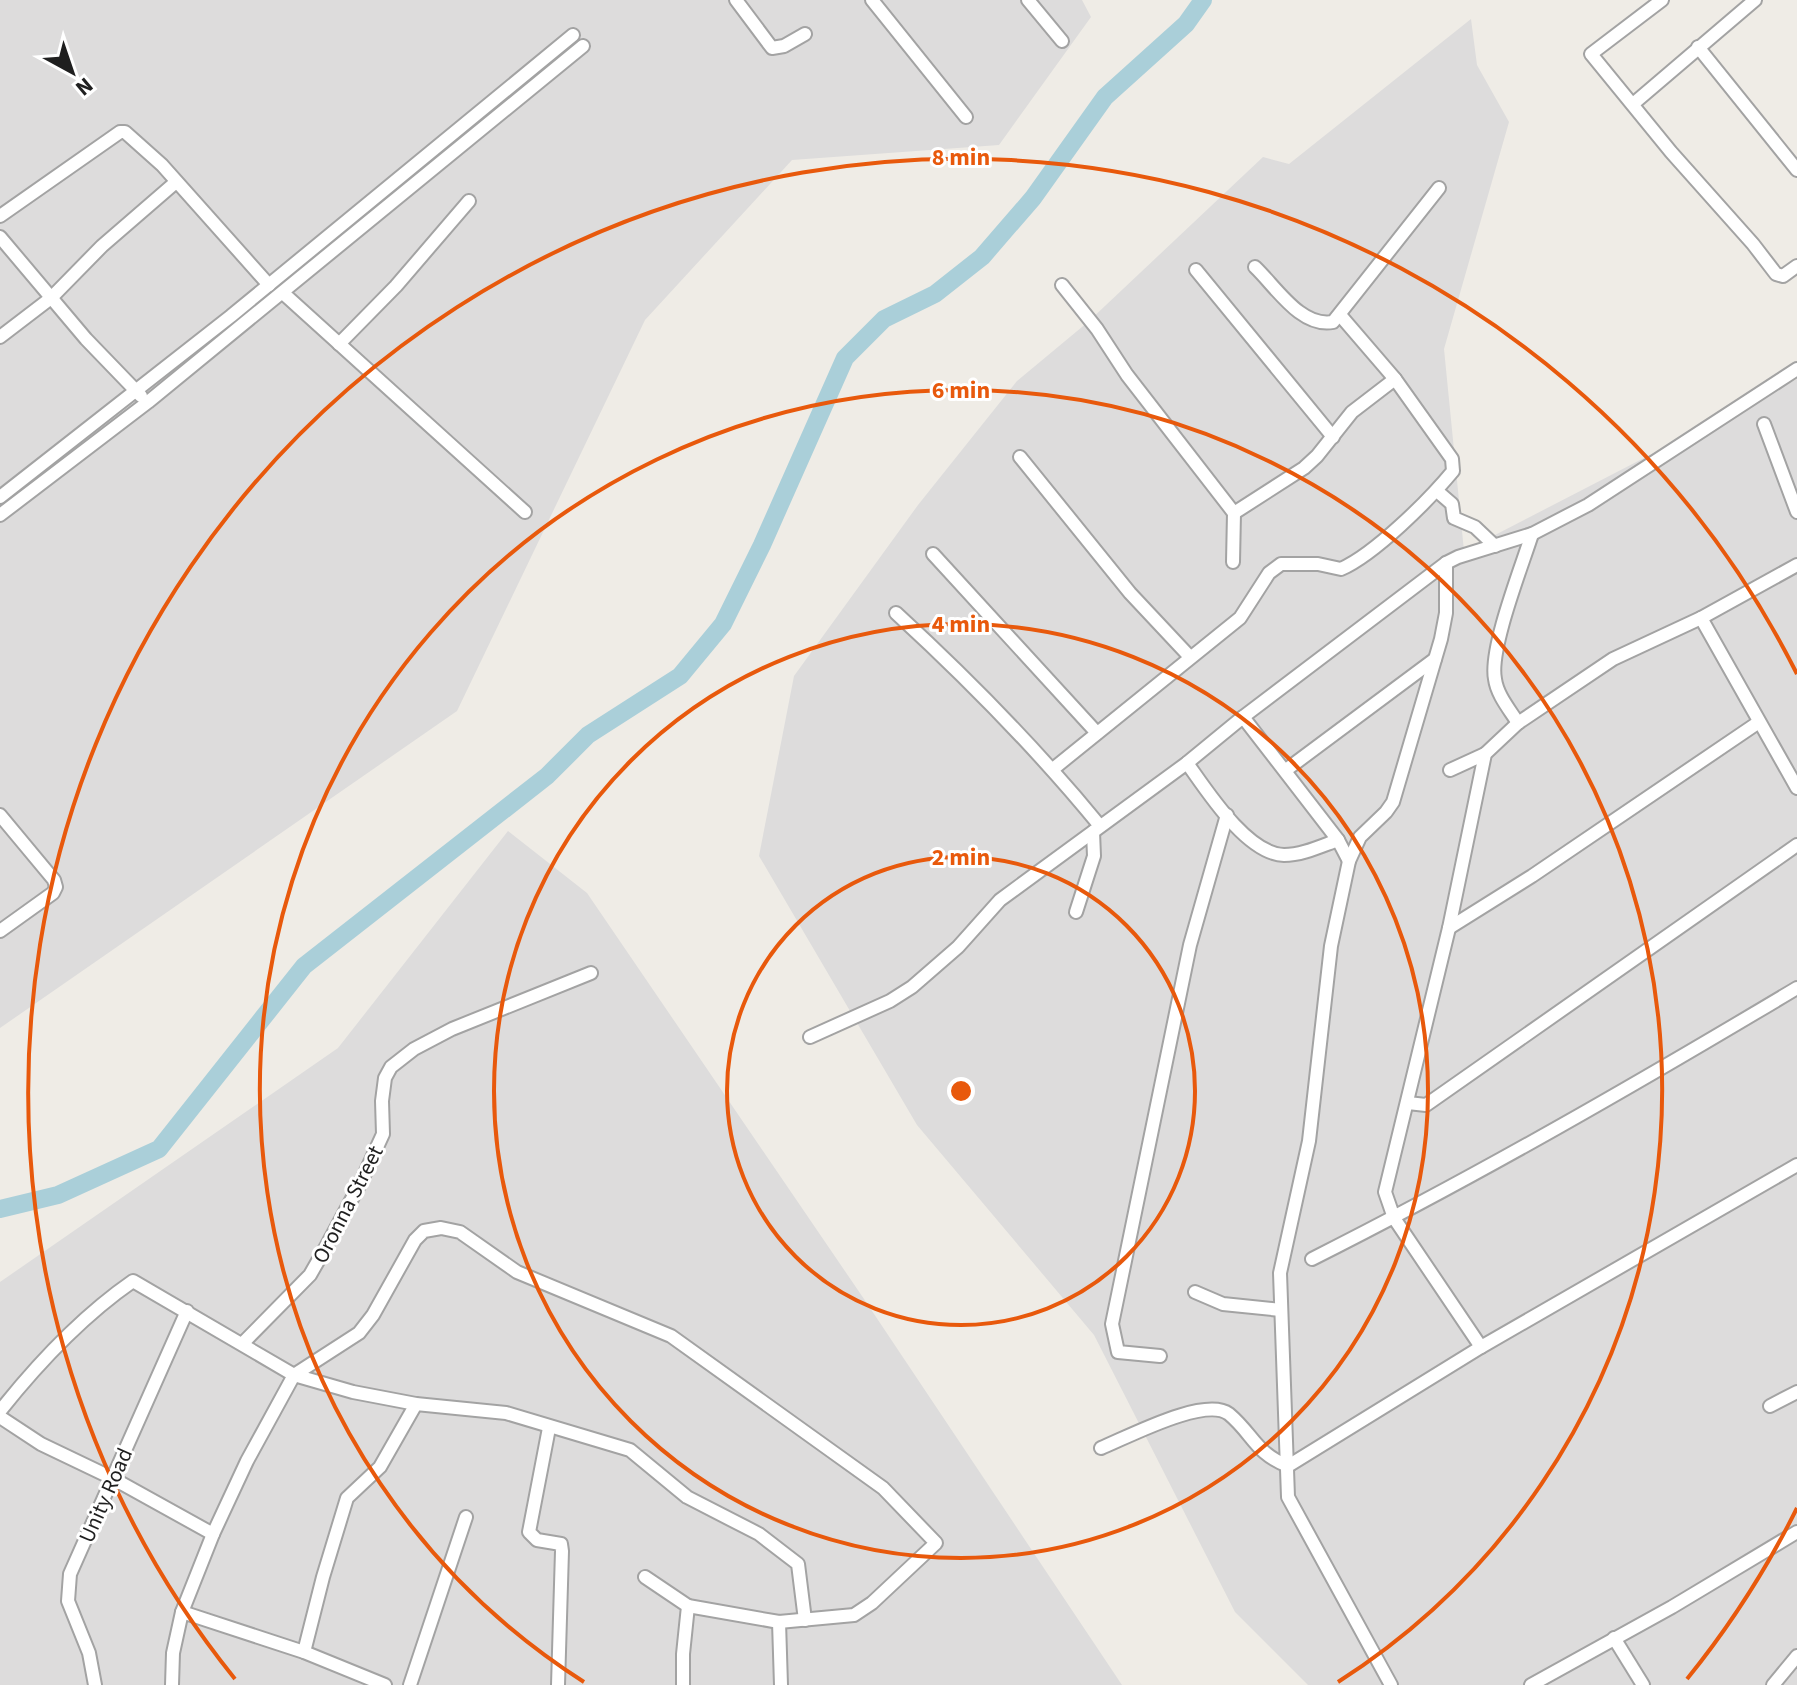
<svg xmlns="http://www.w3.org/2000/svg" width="1797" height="1685" font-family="'Source Sans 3',sans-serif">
<rect width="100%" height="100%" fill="#efece6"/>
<!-- residential -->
<g fill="#dddcdc">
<polygon points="0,0 1082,0 1091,17 999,145 792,160 645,320 457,711 0,1028"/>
<polygon points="1471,19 1477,65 1509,122 1444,349 1464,551 1797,379 1797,1685 1308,1685 1235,1612 1094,1335 917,1125 759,856 794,676 918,505 1017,381 1088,322 1263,157 1289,164"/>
<polygon points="508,831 587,893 864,1299 1122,1685 0,1685 0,1282 338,1048"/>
</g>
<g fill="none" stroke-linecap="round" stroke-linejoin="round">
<!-- river -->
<polyline stroke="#aacfd9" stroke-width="18" points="0,1209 58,1195 159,1149 304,966 547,776 588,735 680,676 723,624 762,545 845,358 884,319 935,294 982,257 1033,198 1105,97 1186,24 1203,0"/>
<!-- minor casing -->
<g stroke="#a3a3a3" stroke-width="16">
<g id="minor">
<polyline points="736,0 772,48 784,46 805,34"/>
<polyline points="872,0 966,117"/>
<polyline points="1028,0 1062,41"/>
<polyline points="1662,0 1591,54 1671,152 1753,244 1776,274 1783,276 1797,266"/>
<polyline points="1698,47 1797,170"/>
<polyline points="1633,104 1755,0"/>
<polyline points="0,216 120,132 125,132 162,165 269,285"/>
<polyline points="0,237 86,339 141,396"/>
<path d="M1255,267C1276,287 1301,328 1333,322L1439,188"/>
<polyline points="1196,270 1333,437"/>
<polyline points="1062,285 1097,329 1127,375 1234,513 1233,562"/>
<polyline points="283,293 525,512"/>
<polyline points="0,337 51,298 102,246 176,182"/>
<polyline points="339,344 396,286 469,201"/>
<polyline points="1764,424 1797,512"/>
<polyline points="1020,457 1130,593 1190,657"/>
<polyline points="1437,491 1452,504 1454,518 1475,527 1495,546"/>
<polyline points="0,497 231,316 573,35"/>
<polyline points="1234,513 1304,468 1317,456 1352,412 1395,379"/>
<polyline points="0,515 148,402 583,46"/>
<polyline points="933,554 1097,733"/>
<path d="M896,613C969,680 1037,749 1100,826"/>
<polyline points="1701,618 1797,788"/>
<polyline points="1243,717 1338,840 1349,861"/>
<path d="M1518,723C1510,710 1497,695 1495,679C1489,649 1522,566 1532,534"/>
<path d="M1187,763C1207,791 1247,854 1284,855C1302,855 1321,846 1338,840"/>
<path d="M1053,769L1240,618L1269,573L1281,564H1318L1341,569C1375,554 1429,500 1453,471L1452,459L1395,379L1340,315"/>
<polyline points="1286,770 1435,659"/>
<polyline points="1450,770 1485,754"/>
<polyline points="0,815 54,880 56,887 53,893 0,931"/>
<polyline points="1076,912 1094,856 1093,832"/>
<polyline points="1449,928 1532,876 1759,722"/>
<polyline points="810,1037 890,1001 912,987 958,947 1000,900 1187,763 1243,717 1446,563 1458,557 1532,534 1588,505 1797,369"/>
<polyline points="1408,1103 1426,1105 1797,845"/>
<path d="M1312,1259C1477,1176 1638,1083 1797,988"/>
<polyline points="1195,1292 1223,1304 1281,1310"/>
<polyline points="242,1344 310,1275 326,1247 361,1182 383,1134 382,1101 385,1078 391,1067 414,1049 452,1029 591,973"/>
<polyline points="1481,1347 1394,1218 1385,1192 1449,928 1485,754 1518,723 1613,659 1701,618 1797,565"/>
<polyline points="1160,1356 1118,1352 1112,1324 1190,945 1227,815"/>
<polyline points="1770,1406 1797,1392"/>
<path d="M0,1411C39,1362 81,1317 133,1281L294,1375L353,1392L416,1404L506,1413L630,1450L687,1497L759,1534L798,1564L805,1620"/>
<polyline points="0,1417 41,1444 112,1478 213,1534"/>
<polyline points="549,1428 529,1532 537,1540 561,1544 562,1551 558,1685"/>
<path d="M1101,1448C1128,1437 1205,1396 1229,1414C1253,1434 1255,1453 1288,1466L1481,1347L1797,1165"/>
<polyline points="645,1577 688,1606 683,1654 683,1685"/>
<polyline points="182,1612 304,1652 385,1685"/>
<polyline points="779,1622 781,1685"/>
<polyline points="1614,1638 1643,1685"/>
<polyline points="304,1652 323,1577 347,1498 380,1467 416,1404"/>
<polyline points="95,1685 89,1653 68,1601 70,1574 187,1311"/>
<polyline points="172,1685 173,1653 182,1612 213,1534 247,1461 294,1375 359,1333 373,1315 415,1240 424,1231 441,1228 460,1232 517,1272 671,1336 883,1488 936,1543 872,1603 854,1615 779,1622 688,1606"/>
<polyline points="410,1685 466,1517"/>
<polyline points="1391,1685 1288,1497 1280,1273 1309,1141 1331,946 1349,861 1360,837 1386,812 1393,802 1441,639 1446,613 1446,563"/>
<polyline points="1531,1685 1672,1607 1797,1532"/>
<polyline points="1773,1685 1797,1656"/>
</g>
</g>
<!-- minor -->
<use href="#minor" stroke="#fff" stroke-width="12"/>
</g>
<!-- distance rings -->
<g fill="none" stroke="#e8590c" stroke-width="4">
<circle cx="961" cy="1091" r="234"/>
<circle cx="961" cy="1091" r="467"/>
<path d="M584 1682A701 701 0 1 1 1338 1682"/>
<path d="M1797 1508A934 934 0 0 1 1687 1679M235 1679A934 934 0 1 1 1797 674"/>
</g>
<g text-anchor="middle" stroke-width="6" stroke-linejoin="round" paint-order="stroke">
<!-- street labels -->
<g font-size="22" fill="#1f1f1f" stroke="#fff">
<text transform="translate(347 1204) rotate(-63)" y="8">Oronna Street</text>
<text transform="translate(105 1495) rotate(-66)" y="8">Unity Road</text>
</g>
</g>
<circle cx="961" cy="1091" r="12" fill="#e8590c" stroke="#fff" stroke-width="4"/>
<g font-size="24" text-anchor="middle" font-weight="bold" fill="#e8590c" stroke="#fff" stroke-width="6" stroke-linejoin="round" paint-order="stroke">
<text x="961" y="165">8 min</text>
<text x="961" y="398">6 min</text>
<text x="961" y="632">4 min</text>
<text x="961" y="865">2 min</text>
</g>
<!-- north arrow -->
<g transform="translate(72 72) rotate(140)" stroke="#ffffff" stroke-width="6" paint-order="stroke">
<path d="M0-6L14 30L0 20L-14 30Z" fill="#1f1f1f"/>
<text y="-12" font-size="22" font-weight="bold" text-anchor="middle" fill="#1f1f1f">N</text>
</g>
</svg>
